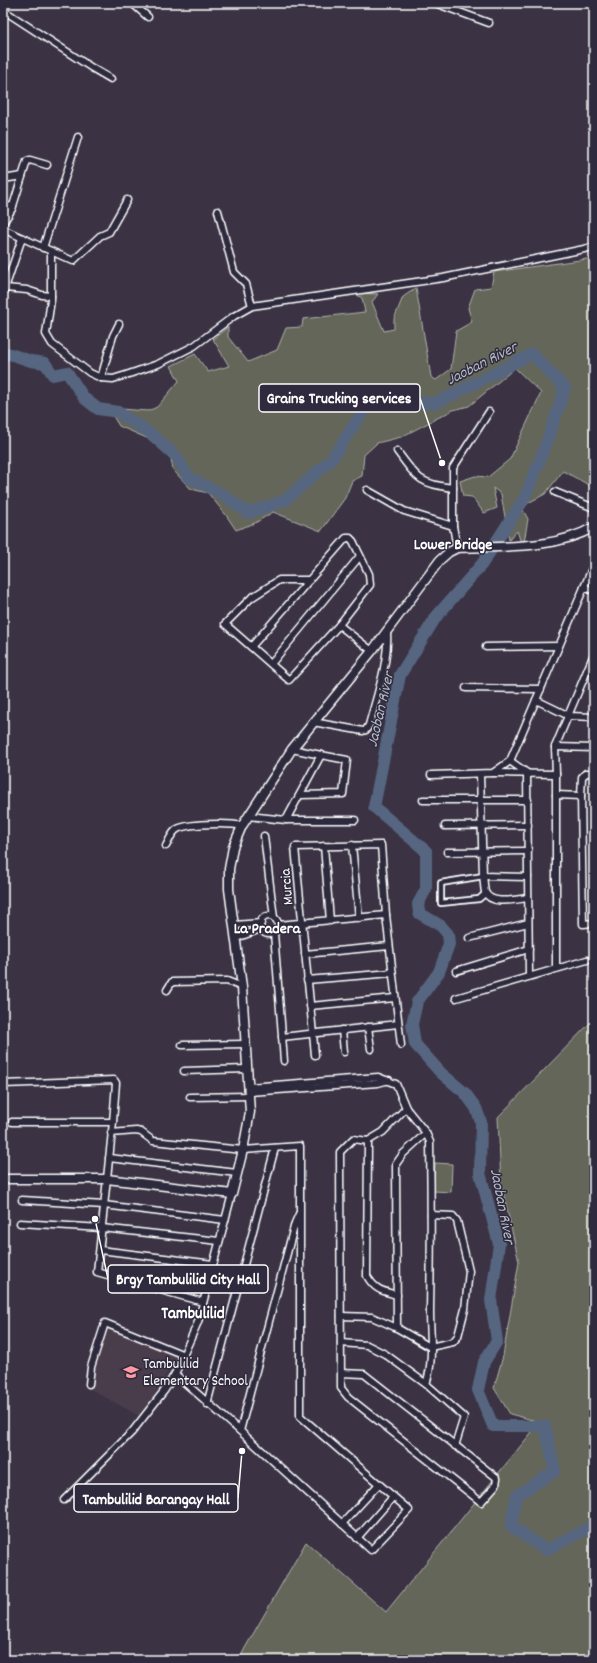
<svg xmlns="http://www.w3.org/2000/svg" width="597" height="1663" font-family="Dekko,sans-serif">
<rect width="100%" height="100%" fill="#3b3344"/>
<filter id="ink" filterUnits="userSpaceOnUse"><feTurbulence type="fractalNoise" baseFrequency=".025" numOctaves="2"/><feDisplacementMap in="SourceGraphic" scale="8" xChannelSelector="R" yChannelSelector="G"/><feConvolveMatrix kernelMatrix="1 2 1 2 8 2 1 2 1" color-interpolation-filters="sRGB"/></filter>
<g filter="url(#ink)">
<!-- built -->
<polygon fill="#4a3e4c" points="107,1328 177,1356 141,1417 89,1388"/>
<!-- green -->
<g fill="#646658" stroke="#b2b2ac">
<polygon points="594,258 594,481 589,485 563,471 545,494 528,503 523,510 528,519 523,548 517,531 509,540 501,494 493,488 497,508 484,513 472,497 463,496 460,481 475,476 488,477 510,459 541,393 515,368 469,406 453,410 401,437 377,443 364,455 362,476 352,481 345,498 321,531 273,512 255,523 236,530 226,515 208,493 191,489 173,470 171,459 158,443 119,426 108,408 148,411 157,407 179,381 171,366 195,354 208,372 229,366 213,339 228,327 228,337 248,362 277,350 286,328 302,327 303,319 365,312 362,298 354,293 378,294 372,302 384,331 394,329 394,319 403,297 416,288 431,377 436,380 451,369 456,331 472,322 468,308 475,289 491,287 494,272"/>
<polygon points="594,1019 594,1660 239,1660 245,1648 306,1542 386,1612 540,1422 510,1414 494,1388 503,1356 519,1262 501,1183 498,1117"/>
<polygon points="435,1163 452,1164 451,1192 434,1191"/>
</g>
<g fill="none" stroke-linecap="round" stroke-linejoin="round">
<!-- river -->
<polyline stroke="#576681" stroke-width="12" points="3,357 7,353 31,361 45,363 53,375 67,372 84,398 98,409 118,412 150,433 177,457 188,477 222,494 248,513 284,501 331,460 369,402 436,403 532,354 565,388 547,442 525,497 482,564 436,617 400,675 374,807 426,851 426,889 418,904 419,913 441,926 448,934 449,944 439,972 417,1002 412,1024 415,1044 441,1073 465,1093 476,1108 481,1122 480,1173 499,1244 491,1300 497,1341 484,1362 478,1390 493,1426 545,1426 555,1471 516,1496 511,1526 546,1550 594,1525"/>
<!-- pedestrian casing -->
<g stroke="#fff" stroke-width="8">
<polyline id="pedestrian" points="483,876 441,883 441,903 479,899 486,893"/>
</g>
<!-- minor casing -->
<g stroke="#fff" stroke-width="9">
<g id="minor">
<polyline points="132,3 148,17"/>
<polyline points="435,3 489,23"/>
<polyline points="3,10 92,68 111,79"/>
<polyline points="3,179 22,176"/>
<polyline points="3,207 13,206"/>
<polyline points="218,211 234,272 246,284 252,306"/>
<polyline points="3,223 12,209 27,161 30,160 47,165"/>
<polyline points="3,229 51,251 51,300 46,334 52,344 90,373 101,378 113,379 126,375 158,364 194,346 234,316 252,306 443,278 594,247"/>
<polyline points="43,248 78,137"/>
<polyline points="51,251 73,261 100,236 109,232 127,200"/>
<polyline points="5,288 22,238"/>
<polyline points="3,294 5,288 27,290 42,295 51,296"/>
<polyline points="101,378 113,336 119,324"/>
<path d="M397,451C417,478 419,484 453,488"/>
<polyline points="367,490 404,511 453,526 457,548"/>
<polyline points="555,492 594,508"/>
<polyline points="453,526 453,468 489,412"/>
<polyline points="584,587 594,591"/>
<polyline points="339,625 372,651"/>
<polyline points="251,647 346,538 350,538 353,541 369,574 370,585 339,625 289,680 225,624 251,598 279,580 310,580"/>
<polyline points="486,647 559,646"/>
<polyline points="271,664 360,556"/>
<polyline points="466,688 541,689"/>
<polyline points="536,700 569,716 594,717"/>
<path d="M313,722L363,731L366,730L369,725C377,695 389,662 387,630"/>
<polyline points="555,747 594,748"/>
<polyline points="510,761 527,773 529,976"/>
<polyline points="494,773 556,774 556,968"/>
<path d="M480,774L483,876C484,881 484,888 485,892C491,906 517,899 528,898"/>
<polyline points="556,774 555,747 594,654"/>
<polyline points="431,775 493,773 510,761 594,564"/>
<polyline points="300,795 343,794 347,760 321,755"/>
<polyline points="556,795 581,796 582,777 586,773 594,773"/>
<polyline points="581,796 583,924 594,923"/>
<polyline points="423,800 528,800"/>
<polyline points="248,816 286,820 355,820"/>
<polyline points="286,820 321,755 292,749"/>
<polyline points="445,826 528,825"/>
<polyline points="264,836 274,918"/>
<polyline points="352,845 359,918"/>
<path d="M166,846C169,841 171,834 176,830C184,823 231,823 242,826"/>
<polyline points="324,846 330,921"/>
<polyline points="447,852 528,851"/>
<polyline points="483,876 528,877"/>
<circle cx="269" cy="925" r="9"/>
<polyline points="234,925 261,923"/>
<polyline points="278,925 386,915"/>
<polyline points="274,933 284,1061"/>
<polyline points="236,938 261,929"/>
<polyline points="469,938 528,923"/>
<polyline points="305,954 389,946"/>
<polyline points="456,971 529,949"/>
<polyline points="307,980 392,973"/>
<polyline points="167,990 172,982 227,981 242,987"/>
<polyline points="456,998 587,960"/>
<polyline points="310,1006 395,998"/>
<polyline points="368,1027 371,1049"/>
<polyline points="342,1030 344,1052"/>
<polyline points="282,1037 398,1024"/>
<polyline points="182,1045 246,1044"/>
<polyline points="315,1055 295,847 381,845 386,915 401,1045"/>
<polyline points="184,1071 247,1069"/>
<polyline points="3,1084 114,1080 116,1083 113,1122"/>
<path d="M249,1087L378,1077L396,1084L406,1108L426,1133L430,1142C431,1198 431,1255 430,1311C430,1334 434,1362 426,1384"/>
<polyline points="249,1092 378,1083 389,1080"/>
<polyline points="190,1097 249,1096"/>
<polyline points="12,1122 113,1122 97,1272 203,1302"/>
<polyline points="111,1133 136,1131 141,1132 153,1141 243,1150 300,1146 300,1416 409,1510 371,1550 240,1431 175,1374"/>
<path d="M368,1141L367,1276C375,1290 382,1291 397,1295"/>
<polyline points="109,1158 237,1173"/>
<polyline points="22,1200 104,1205 225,1220"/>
<polyline points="20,1223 102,1228 219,1241"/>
<polyline points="100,1250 213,1264"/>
<polyline points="341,1316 372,1317 397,1328 430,1347 453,1342 458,1336 465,1309 469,1271 457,1221 453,1216 431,1215"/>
<polyline points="397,1328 396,1164 403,1154 426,1133"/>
<polyline points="341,1343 367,1345 385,1354 426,1384 464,1417 455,1446"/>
<polyline points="341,1373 364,1374 497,1478 496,1485 481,1502 348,1397 341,1388 340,1152 353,1139 368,1141 383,1132 406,1108"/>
<polyline points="89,1384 91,1367 105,1323 184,1355"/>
<polyline points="207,1404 275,1148"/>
<polyline points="240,1431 295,1223 299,1214"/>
<polyline points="64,1500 132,1432 164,1391 175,1374 198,1322 232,1194"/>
<polyline points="342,1524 378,1485"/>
<polyline points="357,1538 393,1497"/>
</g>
</g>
<!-- tertiary casing -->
<g stroke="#fff" stroke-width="11">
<path id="tertiary" d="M3,1179H107L232,1194L243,1150L250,1112L242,987L229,889V869L233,847L242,826L292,749L372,651L440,560L449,552L457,548C502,546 554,550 594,527"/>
</g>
<!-- pedestrian -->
<use href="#pedestrian" stroke="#2f2a3d" stroke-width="4.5"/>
<!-- minor -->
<use href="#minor" stroke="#2f2a3d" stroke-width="6"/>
<!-- tertiary -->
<use href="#tertiary" stroke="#2f2a3d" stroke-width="8"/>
</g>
</g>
<!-- icons -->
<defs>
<g id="school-bare" transform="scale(1.2)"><path d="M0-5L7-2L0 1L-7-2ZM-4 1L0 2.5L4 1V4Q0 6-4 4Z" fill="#ff9aa2" stroke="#2f2a3d" stroke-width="2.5" paint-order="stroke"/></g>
</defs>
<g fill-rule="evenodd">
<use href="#school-bare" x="131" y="1372"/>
</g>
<g text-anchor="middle" stroke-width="3" stroke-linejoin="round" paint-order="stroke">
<!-- street labels -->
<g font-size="15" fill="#fff" stroke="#2f2a3d">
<text transform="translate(286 887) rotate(-95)" y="5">Murcia</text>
</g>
<!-- poi labels -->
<g font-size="15" fill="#fff" stroke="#2f2a3d" text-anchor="start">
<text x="143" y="1368">Tambulilid<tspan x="143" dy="17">Elementary School</tspan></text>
</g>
<!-- water labels -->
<g font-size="16" font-style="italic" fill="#b3bac6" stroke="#2f2a3d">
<text transform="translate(481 362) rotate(-27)" y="6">Jaoban River</text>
<text transform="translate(379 709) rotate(-77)" y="6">Jaoban River</text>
<text transform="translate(504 1206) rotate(79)" y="6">Jaoban River</text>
</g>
<!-- neighbourhood labels -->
<g font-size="16" font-weight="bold" fill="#fff" stroke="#2f2a3d">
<text x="453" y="549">Lower Bridge</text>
<text x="267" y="933">La Pradera</text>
</g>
<!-- quarter labels -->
<g font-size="17" font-weight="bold" fill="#fff" stroke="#2f2a3d">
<text x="193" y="1318">Tambulilid</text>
</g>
</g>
<!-- callouts -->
<path fill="none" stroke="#fff" stroke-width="1.5" d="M442 463L420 398M95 1219L108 1279M242 1451L238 1498"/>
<g fill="#fff" stroke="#2f2a3d" stroke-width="1.5">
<circle cx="442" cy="463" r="4"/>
<circle cx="95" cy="1219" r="4"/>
<circle cx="242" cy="1451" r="4"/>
</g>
<g fill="#2f2a3d" stroke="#fff" stroke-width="1.5">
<rect x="259" y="384" width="161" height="28" rx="4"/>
<rect x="108" y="1265" width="160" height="28" rx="4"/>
<rect x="74" y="1484" width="164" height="28" rx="4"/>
</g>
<g font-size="16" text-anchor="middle" font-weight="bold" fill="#fff">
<text x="339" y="403">Grains Trucking services</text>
<text x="188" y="1284">Brgy Tambulilid City Hall</text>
<text x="156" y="1504">Tambulilid Barangay Hall</text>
</g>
<!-- margin -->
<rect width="597" height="1663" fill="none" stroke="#2f2a3d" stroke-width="16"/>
<rect x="8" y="8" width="581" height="1647" fill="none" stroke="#fff" stroke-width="1.5" filter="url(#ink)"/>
</svg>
